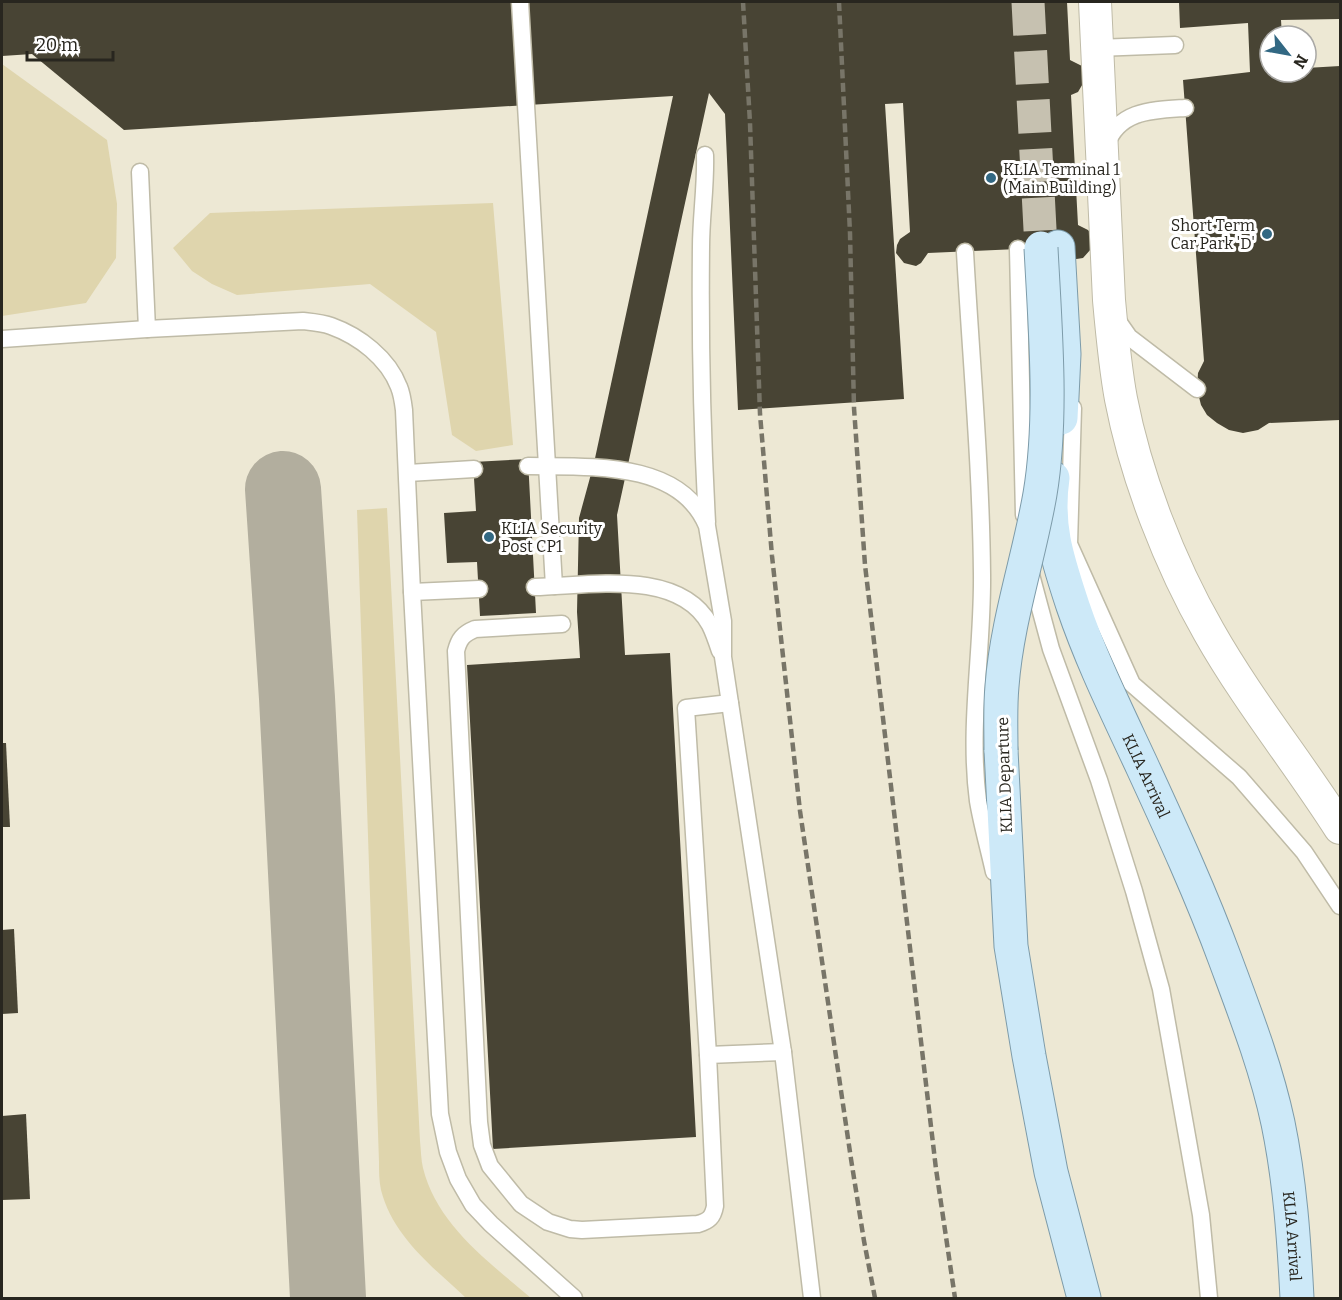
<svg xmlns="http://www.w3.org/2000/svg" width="1342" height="1300" font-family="Bitter,serif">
<rect width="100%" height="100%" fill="#ede8d4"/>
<!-- green -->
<g fill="#dfd5ad">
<polygon points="2,64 107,140 117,204 116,258 86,303 2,316"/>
<polygon points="493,203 513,445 476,451 452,435 436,332 370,284 237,295 212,284 192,271 173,248 210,213"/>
<path d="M387,508L420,1141C421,1150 421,1160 423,1168C437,1225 489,1262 531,1298H466C433,1267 393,1237 381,1190C379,1181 379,1171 379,1162L357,510Z"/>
</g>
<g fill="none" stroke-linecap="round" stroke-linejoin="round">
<!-- taxiway -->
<polyline stroke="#b2ae9e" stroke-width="76" points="283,489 297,698 328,1298"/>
</g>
<!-- building -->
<g fill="#484434">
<polygon points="2,2 1067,2 1070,60 1082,66 1085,72 1085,80 1078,92 1071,95 1078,225 1088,230 1092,235 1091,249 1083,258 1070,260 1041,248 928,253 921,263 916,266 904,263 896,253 897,245 900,239 910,232 903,103 885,104 904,399 738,410 725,114 709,93 617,515 625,655 670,653 696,1137 493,1149 467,665 580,658 577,612 579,518 594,463 673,96 124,130 32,54 2,56"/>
<polygon points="1179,2 1340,2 1340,19 1281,20 1282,36 1270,36 1270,72 1306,72 1306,68 1340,66 1340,420 1269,423 1258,430 1243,433 1229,430 1217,423 1207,415 1201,405 1197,389 1198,373 1204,361 1183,80 1250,72 1248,23 1180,28"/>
<polygon points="528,459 536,613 480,616 477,562 447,563 444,513 476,511 473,462"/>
<polygon points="2,743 6,743 10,827 2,827"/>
<polygon points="14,929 18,1013 2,1014 2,930"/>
<polygon points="26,1114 30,1199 2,1200 2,1116"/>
</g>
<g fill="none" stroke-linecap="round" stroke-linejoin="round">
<!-- primary-tunnel -->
<polyline stroke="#c6c1b0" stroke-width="33" stroke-dasharray="33 16" stroke-linecap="butt" points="1028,2 1041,248"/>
<!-- service casing -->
<g stroke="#bfbba7" stroke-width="19">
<g id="service">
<polyline points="520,2 554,586"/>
<polyline points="1097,48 1175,45"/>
<path d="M1106,146C1118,110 1153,110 1185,108"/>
<path d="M705,155C706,186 701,216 701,247C700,338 702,431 707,522"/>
<polyline points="140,172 147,329"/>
<polyline points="1018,249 1024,515"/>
<path d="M965,252C971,359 981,467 982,574C983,650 968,726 978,801C982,825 989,849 994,872"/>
<polyline points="1115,317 1129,337 1197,389"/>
<path d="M2,339L147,329L303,321C312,322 323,323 331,326C359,336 388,358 399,387C402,394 403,402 404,410L412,592L440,1114L448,1152L458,1179L473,1205L491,1224L574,1298"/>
<polyline points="1073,408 1069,544 1132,684 1239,777 1304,852 1340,906"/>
<path d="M528,466C588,467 680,460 707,526L723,621V657L783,1052L812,1298"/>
<polyline points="408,473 474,469"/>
<polyline points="1030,571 1051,649 1099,780 1134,891 1161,989 1201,1215 1209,1298"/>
<path d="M535,587C588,586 679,568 710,625C714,633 717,642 720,651"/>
<polyline points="412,592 479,589"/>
<path d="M562,624L475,629C463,634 459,639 456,651L479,1122L482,1145L490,1166L521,1204L548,1222L570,1229L582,1230L698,1224C709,1221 713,1217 715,1206L708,1055L783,1052"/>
<polyline points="708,1055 686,708 730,703"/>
</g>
</g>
<!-- minor casing -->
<g stroke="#bfbba7" stroke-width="34">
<path id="minor" d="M1095,2L1109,300C1112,333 1115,367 1121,399C1136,477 1170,564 1209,632C1248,701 1298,762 1340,828"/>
</g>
<!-- primary casing -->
<g stroke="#7d9ba9" stroke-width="35">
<g id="primary">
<polyline points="1058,247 1064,354 1061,418"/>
<path id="s1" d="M1053,478C1046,527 1058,560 1073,606C1092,662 1118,714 1143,768C1172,831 1201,894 1225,959C1245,1013 1266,1067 1278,1123C1290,1181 1294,1240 1297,1298"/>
<polyline points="1001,750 1011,946 1029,1056 1051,1172 1084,1298"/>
</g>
</g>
<!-- service -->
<use href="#service" stroke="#fff" stroke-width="16"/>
<!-- minor -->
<use href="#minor" stroke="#fff" stroke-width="32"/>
<!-- primary -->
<use href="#primary" stroke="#cde9f8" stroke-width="33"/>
<!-- rail -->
<g stroke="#787568" stroke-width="4.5" stroke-dasharray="9 4.5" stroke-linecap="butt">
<polyline points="743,2 750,123 760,414 772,556 800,811 851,1159 864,1241 875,1298"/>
<polyline points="839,2 850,233 854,408 865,565 936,1169 955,1298"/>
</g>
<!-- primary-bridge casing -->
<g stroke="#7d9ba9" stroke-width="35" stroke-linecap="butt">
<path id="primary-bridge" d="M1001,750C1001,729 1000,707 1002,686C1007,620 1029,558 1040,494C1053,416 1045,327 1041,248"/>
</g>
<!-- primary-bridge -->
<use href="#primary-bridge" stroke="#cde9f8" stroke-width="33"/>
</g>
<!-- markers -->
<g fill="#326883" stroke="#fff" stroke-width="2">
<circle cx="991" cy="178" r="6"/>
<circle cx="1267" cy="234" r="6"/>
<circle cx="489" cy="537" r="6"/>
</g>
<g text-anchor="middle" stroke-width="6" stroke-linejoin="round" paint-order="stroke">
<!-- poi labels -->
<g font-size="16" fill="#28261f" stroke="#fff" text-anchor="start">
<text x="1003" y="175">KLIA Terminal 1<tspan x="1003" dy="18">(Main Building)</tspan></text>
<text x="1255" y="231" text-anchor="end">Short Term<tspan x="1255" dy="18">Car Park 'D'</tspan></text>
<text x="501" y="534">KLIA Security<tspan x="501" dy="18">Post CP1</tspan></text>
</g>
<!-- street labels -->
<g font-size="16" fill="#28261f" stroke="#fff">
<text transform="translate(1004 775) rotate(-92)" y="6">KLIA Departure</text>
<text dy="6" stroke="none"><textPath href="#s1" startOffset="316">KLIA Arrival</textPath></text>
<text dy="6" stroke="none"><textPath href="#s1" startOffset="802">KLIA Arrival</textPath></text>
</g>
</g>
<!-- border -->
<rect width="1342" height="1300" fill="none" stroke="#28261f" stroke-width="6"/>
<!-- north arrow -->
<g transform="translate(1288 54) rotate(121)"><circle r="28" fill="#ffffff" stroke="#a9a8a5" stroke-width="1.5"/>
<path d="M0-4.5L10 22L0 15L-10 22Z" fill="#326883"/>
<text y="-9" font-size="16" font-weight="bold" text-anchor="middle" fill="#28261f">N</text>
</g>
<!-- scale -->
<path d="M27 51v9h86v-9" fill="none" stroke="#28261f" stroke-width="3"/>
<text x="36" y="51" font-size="18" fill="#28261f" stroke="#ffffff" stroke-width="4.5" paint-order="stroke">20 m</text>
</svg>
